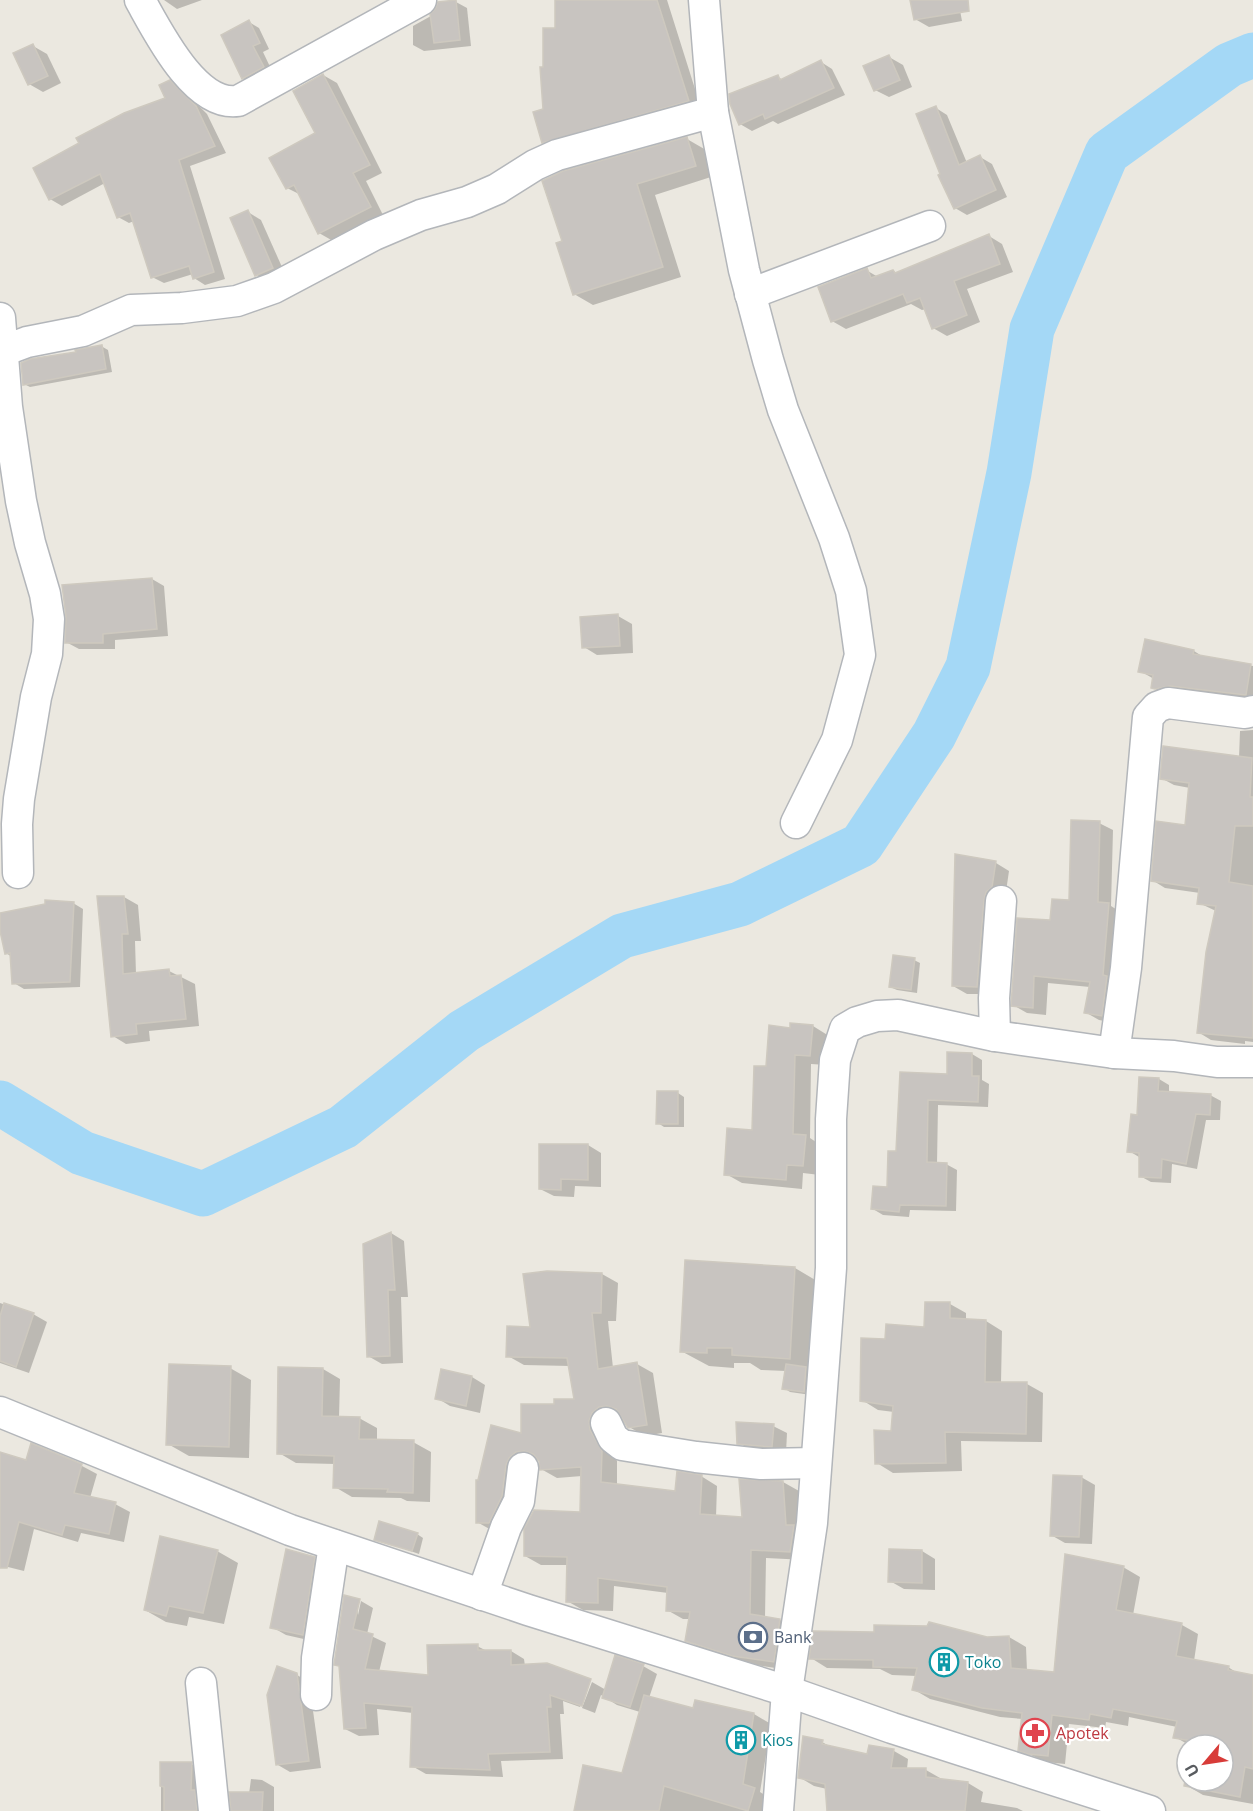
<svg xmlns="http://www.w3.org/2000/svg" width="1253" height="1811" font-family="'Open Sans',sans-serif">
<rect width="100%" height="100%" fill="#ebe8e0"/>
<!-- shadow -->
<g fill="#0003">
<polygon points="164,0 202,0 177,9"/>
<polygon points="557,0 667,0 701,108 557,149 544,142 545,68 556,30"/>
<polygon points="912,0 958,0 962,21 929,27 915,19"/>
<polygon points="456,2 467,8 471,46 424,51 413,45 413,26"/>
<polygon points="249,22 259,28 269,49 263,52 273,73 254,84 243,78"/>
<polygon points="33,46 47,54 61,83 43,92 29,84"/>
<polygon points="889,57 903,65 912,87 889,97 875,90"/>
<polygon points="821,62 832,69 845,95 778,124 773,121 752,131 740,124 778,77 783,80"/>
<polygon points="323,75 337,83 382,173 366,181 383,215 333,241 319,233 301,195 287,188 317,134"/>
<polygon points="170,82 182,89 207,114 226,153 190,166 225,279 205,285 194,278 193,274 164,283 152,277 134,221 129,223 118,217 105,183 62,206 50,199 35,168 167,99"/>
<polygon points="936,108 947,115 967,163 980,157 992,164 1007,197 967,215 955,208"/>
<polygon points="687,139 706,150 714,176 655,195 681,277 593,305 574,294 563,242"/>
<polygon points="248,212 261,220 286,276 270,283 257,275"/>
<polygon points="989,236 1002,244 1013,272 967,289 980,322 947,336 933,328 926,309 922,310 911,304 846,329 832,321 866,270 878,277 893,271 897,273"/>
<polygon points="101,346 108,350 112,372 30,387 24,384 78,353"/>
<polygon points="152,579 164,586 168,636 115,640 115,649 79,649 66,642"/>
<polygon points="618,616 632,624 633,653 597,655 584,647"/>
<polygon points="1194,651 1205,658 1253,666 1253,701 1164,694 1152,687 1154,679 1140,671"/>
<polygon points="1253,730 1253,1042 1245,1041 1245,1044 1211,1040 1198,1032 1216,911 1199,903 1200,893 1165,888 1152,880 1186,826 1190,788 1174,785 1161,778 1239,758 1240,731"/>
<polygon points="1099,823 1113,830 1111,906 1122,913 1115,1023 1099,1020 1085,1012 1090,987 1048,983 1046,1015 1027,1013 1013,1005 1052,921 1071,902"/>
<polygon points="996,863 1009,871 991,994 967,994 953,986"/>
<polygon points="124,897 138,905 141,941 135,941 136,974 169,971 195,984 199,1026 149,1031 150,1041 126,1044 113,1036"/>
<polygon points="73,903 83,909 80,987 24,989 14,983 12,957 6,953 0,915"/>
<polygon points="914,960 920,963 917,993 897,990 890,987"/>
<polygon points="813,1026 829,1036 827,1065 811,1064 810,1138 822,1146 820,1175 803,1173 802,1189 742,1183 726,1174 754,1132 791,1029"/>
<polygon points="972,1054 982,1060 982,1080 989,1084 988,1107 938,1105 937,1164 946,1164 957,1170 956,1211 910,1210 909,1217 883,1215 873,1209 888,1189 898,1153 901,1074 948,1075"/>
<polygon points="1159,1079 1169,1085 1169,1093 1210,1095 1221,1101 1220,1120 1206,1120 1197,1169 1172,1164 1171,1183 1151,1182 1140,1176 1139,1157 1129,1151 1139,1117"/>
<polygon points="659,1093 678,1093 684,1097 684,1127 664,1127 658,1123"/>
<polygon points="588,1145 601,1153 601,1187 575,1186 574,1197 554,1196 540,1189"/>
<polygon points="391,1233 404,1241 408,1297 401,1297 403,1363 382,1364 368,1356"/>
<polygon points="795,1268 822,1284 811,1395 790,1392 784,1388 786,1371 761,1370 750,1363 734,1363 734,1368 709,1366 681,1351"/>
<polygon points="602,1274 618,1283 616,1321 608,1321 613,1368 637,1364 653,1373 662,1433 645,1436 629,1427 621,1415 615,1415 606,1441 617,1461 617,1485 677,1493 701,1476 717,1486 716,1517 743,1519 783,1482 799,1491 806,1560 766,1558 765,1618 780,1620 796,1629 789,1670 749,1664 702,1649 686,1640 690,1619 683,1619 667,1610 668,1593 614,1586 613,1611 583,1610 567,1601 568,1565 541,1565 525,1556 582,1513 582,1476 557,1478 541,1469 540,1459 532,1461 493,1531 477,1522 478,1482 523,1435 556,1405 576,1401 570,1366 524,1365 508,1356 532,1328"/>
<polygon points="0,1303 33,1314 47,1322 29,1373 0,1363"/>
<polygon points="950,1304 966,1313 966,1320 986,1321 1002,1331 1001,1383 1027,1384 1043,1393 1042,1442 961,1441 962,1471 893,1473 877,1463 892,1433 894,1412 878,1410 862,1400 886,1340 925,1329"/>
<polygon points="230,1368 251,1380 249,1458 189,1456 168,1444"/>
<polygon points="323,1369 340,1379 339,1418 359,1418 377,1428 377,1441 413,1442 431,1452 430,1502 407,1501 401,1498 352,1497 335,1487 335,1464 296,1463 279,1453"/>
<polygon points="472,1377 485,1385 480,1413 450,1406 437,1398"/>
<polygon points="773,1426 787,1433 786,1453 753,1451 739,1443"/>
<polygon points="32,1445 82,1466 97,1474 90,1498 115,1504 130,1512 124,1542 81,1533 78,1542 34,1529 24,1571 0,1565 0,1454 27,1462"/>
<polygon points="1081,1477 1095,1485 1092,1544 1065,1543 1051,1535"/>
<polygon points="417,1534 423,1538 419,1554 376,1539"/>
<polygon points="217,1551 238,1563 224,1624 189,1617 187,1626 166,1622 145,1610"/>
<polygon points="922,1551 935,1559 935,1590 904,1589 890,1581"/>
<polygon points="314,1558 328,1566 317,1642 286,1635 272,1627"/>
<polygon points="1123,1567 1140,1577 1133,1615 1182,1625 1198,1634 1194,1661 1228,1667 1239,1674 1253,1676 1253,1804 1203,1795 1186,1785 1187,1779 1187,1781 1223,1781 1223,1745 1189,1745 1175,1737 1177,1727 1129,1717 1128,1726 1106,1722 1105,1728 1069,1724 1065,1764 1046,1762 1020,1750 1023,1719 1000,1717 930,1699 913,1689 917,1676 892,1675 880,1669 827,1668 811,1658 1009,1637 1026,1647 1027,1671 1055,1674"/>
<polygon points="361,1601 373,1608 367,1634 386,1643 379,1672 429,1676 477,1646 487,1651 511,1651 524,1659 525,1666 589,1681 580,1707 563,1701 564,1714 560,1714 563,1759 501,1761 503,1777 426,1774 412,1766 413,1713 377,1709 379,1735 359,1736 345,1729 341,1667 336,1664 357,1608 358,1615"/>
<polygon points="643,1666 657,1674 649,1698 695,1710 754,1714 771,1724 760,1792 771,1799 768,1811 576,1811 626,1784 640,1712 617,1705 601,1695 595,1713 582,1708 592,1682 606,1690"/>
<polygon points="297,1675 309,1682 321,1768 290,1772 278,1765"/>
<polygon points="822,1742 833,1748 868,1756 894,1751 908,1759 907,1769 926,1770 940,1778 940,1780 968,1783 983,1792 981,1802 1017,1808 1023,1811 829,1811 827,1789 814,1786 799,1777"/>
<polygon points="161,1763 191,1764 205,1771 209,1811 161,1811"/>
<polygon points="251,1779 262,1780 274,1787 274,1811 232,1811 249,1794"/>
</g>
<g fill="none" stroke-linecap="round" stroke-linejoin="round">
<!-- river -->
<polyline stroke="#a4d8f6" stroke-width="45" points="0,1103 82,1153 203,1194 343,1127 464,1031 622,936 740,904 861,845 934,735 968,667 1009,473 1032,329 1107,153 1229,65 1253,55"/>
</g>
<!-- building -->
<g fill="#c8c4c0" stroke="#cec9bf" stroke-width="1.5">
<polygon points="456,0 460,40 434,43 430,14 435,9 438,2"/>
<polygon points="555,0 657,0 689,101 542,143 533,112 543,109 540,67 543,67 543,28 555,28"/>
<polygon points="910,0 968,0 969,11 914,20"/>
<polygon points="249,20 260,43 253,46 264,67 242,79 221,35"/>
<polygon points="33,44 48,76 28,85 13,53"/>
<polygon points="889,55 900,80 874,91 863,66"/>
<polygon points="821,60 834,88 765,119 763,114 739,125 730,104 729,94 778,75 780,80"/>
<polygon points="323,74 370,165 353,173 371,207 318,234 294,185 286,189 269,158 315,133 293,91"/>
<polygon points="170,80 196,106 215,146 179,160 214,272 193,279 189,266 151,278 130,213 117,218 100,174 49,200 33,168 79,143 76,138 124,113 165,98 159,85"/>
<polygon points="936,106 959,165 980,155 996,190 954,209 938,175 940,174 916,114"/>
<polygon points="687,137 696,166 637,184 663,267 573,295 556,243 562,241 542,181 563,171"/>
<polygon points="248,210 273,268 255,276 230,218"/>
<polygon points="989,234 1000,264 954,281 967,315 932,329 920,298 907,303 903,294 831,322 818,287 867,268 871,278 893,270 895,273"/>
<polygon points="102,345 106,369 23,385 21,363 30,359 76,352 75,350"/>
<polygon points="152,578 157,629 103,634 103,643 65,643 66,617 62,585"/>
<polygon points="618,614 620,646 582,648 580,617"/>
<polygon points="1145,639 1194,650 1193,654 1251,664 1246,695 1170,686 1155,689 1151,688 1153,675 1138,672"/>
<polygon points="1163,746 1252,758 1250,797 1253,797 1253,826 1235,826 1229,882 1253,886 1253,1038 1197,1033 1206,952 1216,906 1197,904 1199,888 1151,881 1156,821 1185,825 1189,783 1160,779"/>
<polygon points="1071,820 1100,821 1098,902 1109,903 1103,975 1107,976 1102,1016 1084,1013 1090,982 1034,976 1033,1008 1011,1006 1017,918 1050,920 1052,899 1069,900"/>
<polygon points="955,854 996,861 992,887 986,892 984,900 977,987 952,986"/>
<polygon points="97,896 124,896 128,934 122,934 123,974 169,969 170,976 181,975 186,1019 136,1024 137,1034 111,1037"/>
<polygon points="45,900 74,902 70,982 12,984 10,953 5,954 0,931 0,913 45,904"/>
<polygon points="893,955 915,958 911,990 889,987"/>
<polygon points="790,1023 813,1025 810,1056 795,1055 793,1134 806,1135 803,1166 787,1165 786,1180 724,1175 727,1128 752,1130 754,1066 766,1066 769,1025 790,1028"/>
<polygon points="947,1052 972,1053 972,1076 979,1076 978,1102 928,1100 927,1162 947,1163 946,1206 900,1205 899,1212 871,1209 873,1186 887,1187 888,1151 896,1151 900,1072 947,1074"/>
<polygon points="1139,1077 1159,1078 1158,1091 1211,1094 1210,1115 1196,1114 1186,1164 1162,1159 1161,1178 1139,1177 1139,1153 1127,1152 1131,1114 1137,1115"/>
<polygon points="657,1091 678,1091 678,1124 656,1124"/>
<polygon points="539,1144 588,1144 588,1180 561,1179 561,1190 539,1189"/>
<polygon points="391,1232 395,1290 388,1290 390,1356 367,1357 363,1244"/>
<polygon points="685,1260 795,1267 790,1359 732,1355 732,1348 707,1348 707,1353 680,1352"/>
<polygon points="547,1271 602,1273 601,1313 592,1313 598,1369 637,1362 647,1425 628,1428 616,1409 607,1406 599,1407 592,1413 589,1421 590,1430 602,1451 601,1482 675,1491 677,1471 702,1475 700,1514 742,1517 739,1479 783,1481 786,1525 794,1525 790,1552 751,1550 750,1614 780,1619 774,1662 732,1656 685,1641 690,1612 666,1611 667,1587 598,1578 598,1603 566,1602 567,1557 524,1556 524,1529 534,1510 580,1512 581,1467 540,1470 539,1461 533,1454 524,1451 516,1452 509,1458 506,1465 502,1496 489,1523 476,1523 476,1480 478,1480 491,1425 521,1433 521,1404 554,1404 554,1399 574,1399 567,1358 506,1357 507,1326 530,1327 523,1274"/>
<polygon points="925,1302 950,1302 950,1318 986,1320 985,1382 1027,1382 1026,1434 945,1432 946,1463 875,1464 874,1430 891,1431 893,1406 860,1401 861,1338 885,1339 886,1324 924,1327"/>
<polygon points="4,1303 34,1313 16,1367 0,1361 0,1316"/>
<polygon points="169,1364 231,1366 229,1447 166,1445"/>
<polygon points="786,1364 806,1367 804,1392 782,1389"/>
<polygon points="278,1367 323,1368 322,1416 360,1417 359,1439 414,1440 413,1493 387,1492 388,1489 333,1488 334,1456 277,1454"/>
<polygon points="441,1369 472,1376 466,1406 435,1399"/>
<polygon points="736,1422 774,1424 772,1447 737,1444"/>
<polygon points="31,1443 82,1464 74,1493 116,1502 109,1534 65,1525 62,1535 19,1522 7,1568 0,1568 0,1452 26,1460"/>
<polygon points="1053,1475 1082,1476 1079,1537 1050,1536"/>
<polygon points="379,1521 418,1533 412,1551 374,1540"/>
<polygon points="160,1536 218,1550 203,1613 169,1606 166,1616 144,1610"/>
<polygon points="286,1549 315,1557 303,1635 270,1628"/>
<polygon points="889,1549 922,1550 922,1583 888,1582"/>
<polygon points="1065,1554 1124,1566 1116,1610 1182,1623 1176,1656 1229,1666 1228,1670 1253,1675 1253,1769 1245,1767 1240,1797 1184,1786 1187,1771 1187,1781 1223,1781 1223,1745 1192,1745 1192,1741 1173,1738 1177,1721 1113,1709 1111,1718 1090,1714 1089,1720 1052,1715 1048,1756 1028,1754 1018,1751 1022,1713 982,1708 912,1690 917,1668 873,1667 873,1660 809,1659 813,1631 874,1632 874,1625 927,1626 929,1622 987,1637 1009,1636 1011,1668 1054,1672"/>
<polygon points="344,1595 360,1599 353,1629 373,1634 365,1669 428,1675 427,1645 478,1644 478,1650 511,1650 511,1665 547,1663 591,1679 582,1706 550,1695 551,1707 547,1707 550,1752 488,1754 490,1770 410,1767 412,1707 364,1703 366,1728 344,1729 339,1666 334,1665"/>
<polygon points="615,1655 644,1664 630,1707 602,1698"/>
<polygon points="277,1666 297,1673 309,1761 276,1765 267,1695"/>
<polygon points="644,1695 693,1708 695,1700 754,1713 743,1784 755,1788 748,1811 664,1786 659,1811 574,1811 583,1765 622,1773"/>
<polygon points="803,1736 823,1740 822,1744 867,1754 869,1745 894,1749 891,1768 926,1768 926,1777 968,1782 965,1811 827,1811 825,1784 798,1778"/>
<polygon points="160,1762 192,1762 191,1790 195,1790 197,1811 164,1811 164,1787 160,1786"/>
<polygon points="229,1792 263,1792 262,1811 231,1811"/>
</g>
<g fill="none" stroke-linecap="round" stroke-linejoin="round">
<!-- street casing -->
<g stroke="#b3b6ba" stroke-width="33">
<g id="street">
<path d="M140,0C158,32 195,107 238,101L421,0"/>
<polyline points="704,0 713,112 744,270 768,360 783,410 834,538 851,591 860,655 837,740 796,823"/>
<polyline points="750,294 930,226"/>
<polyline points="0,318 7,407 21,501 30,543 45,594 49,619 47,654 36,697 19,799 17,824 18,873"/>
<polyline points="0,347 3,351 27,342 83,331 131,310 182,308 237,301 274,288 374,235 421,215 467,202 497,189 535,165 557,155 713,112"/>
<polyline points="995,1036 994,998 1001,901"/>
<polyline points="1114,1053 1126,968 1148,717 1157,707 1168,703 1245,713 1253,711"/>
<polyline points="0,1412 290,1530 528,1610 787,1691 892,1728 1150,1811"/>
<polyline points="606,1423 613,1438 622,1445 696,1457 761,1464 816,1463"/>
<polyline points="482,1595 506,1527 519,1501 523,1468"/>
<polyline points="201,1683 214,1811"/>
<polyline points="316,1695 317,1658 334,1545"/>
<polyline points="778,1811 787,1691 812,1523 831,1268 831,1119 835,1060 845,1029 857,1022 877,1016 898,1015 995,1036 1114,1053 1174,1056 1217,1062 1253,1062"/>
</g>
</g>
<!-- street -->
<use href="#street" stroke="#fff" stroke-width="30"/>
</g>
<!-- icons -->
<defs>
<g id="bank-ring" transform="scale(1.5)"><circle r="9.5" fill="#fff" stroke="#5c6f8a" stroke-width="1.5"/><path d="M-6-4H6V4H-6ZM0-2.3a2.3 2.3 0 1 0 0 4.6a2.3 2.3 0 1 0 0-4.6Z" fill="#5c6f8a"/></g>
<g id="building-ring" transform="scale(1.5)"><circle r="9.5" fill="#fff" stroke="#0f9aa8" stroke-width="1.5"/><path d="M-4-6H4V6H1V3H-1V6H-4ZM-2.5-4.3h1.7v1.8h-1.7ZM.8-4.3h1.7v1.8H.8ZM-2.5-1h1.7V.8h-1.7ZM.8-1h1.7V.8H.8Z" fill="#0f9aa8"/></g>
<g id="pharmacy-ring" transform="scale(1.5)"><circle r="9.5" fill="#fff" stroke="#e0444e" stroke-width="1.5"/><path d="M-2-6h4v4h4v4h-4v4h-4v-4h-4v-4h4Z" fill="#e0444e"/></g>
</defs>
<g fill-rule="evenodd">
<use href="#bank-ring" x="753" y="1637"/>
<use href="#building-ring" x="944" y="1662"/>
<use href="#pharmacy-ring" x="1035" y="1733"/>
<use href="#building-ring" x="741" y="1740"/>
</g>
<g text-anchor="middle" stroke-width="4.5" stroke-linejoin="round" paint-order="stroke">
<!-- service labels -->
<g font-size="16" fill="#4e5e75" stroke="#fff" text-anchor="start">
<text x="774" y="1643">Bank</text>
</g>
<!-- culture labels -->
<g font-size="16" fill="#0d838f" stroke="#fff" text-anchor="start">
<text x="965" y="1668">Toko</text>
<text x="762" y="1746">Kios</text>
</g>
<!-- health labels -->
<g font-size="16" fill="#be3a42" stroke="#fff" text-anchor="start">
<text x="1056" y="1739">Apotek</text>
</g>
</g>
<!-- north arrow -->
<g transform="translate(1205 1763) rotate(241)"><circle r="28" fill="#ffffff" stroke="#bdbebf" stroke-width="1.5"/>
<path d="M0-4.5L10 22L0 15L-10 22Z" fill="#d83c39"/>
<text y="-9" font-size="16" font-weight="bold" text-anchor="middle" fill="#595c60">U</text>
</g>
</svg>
